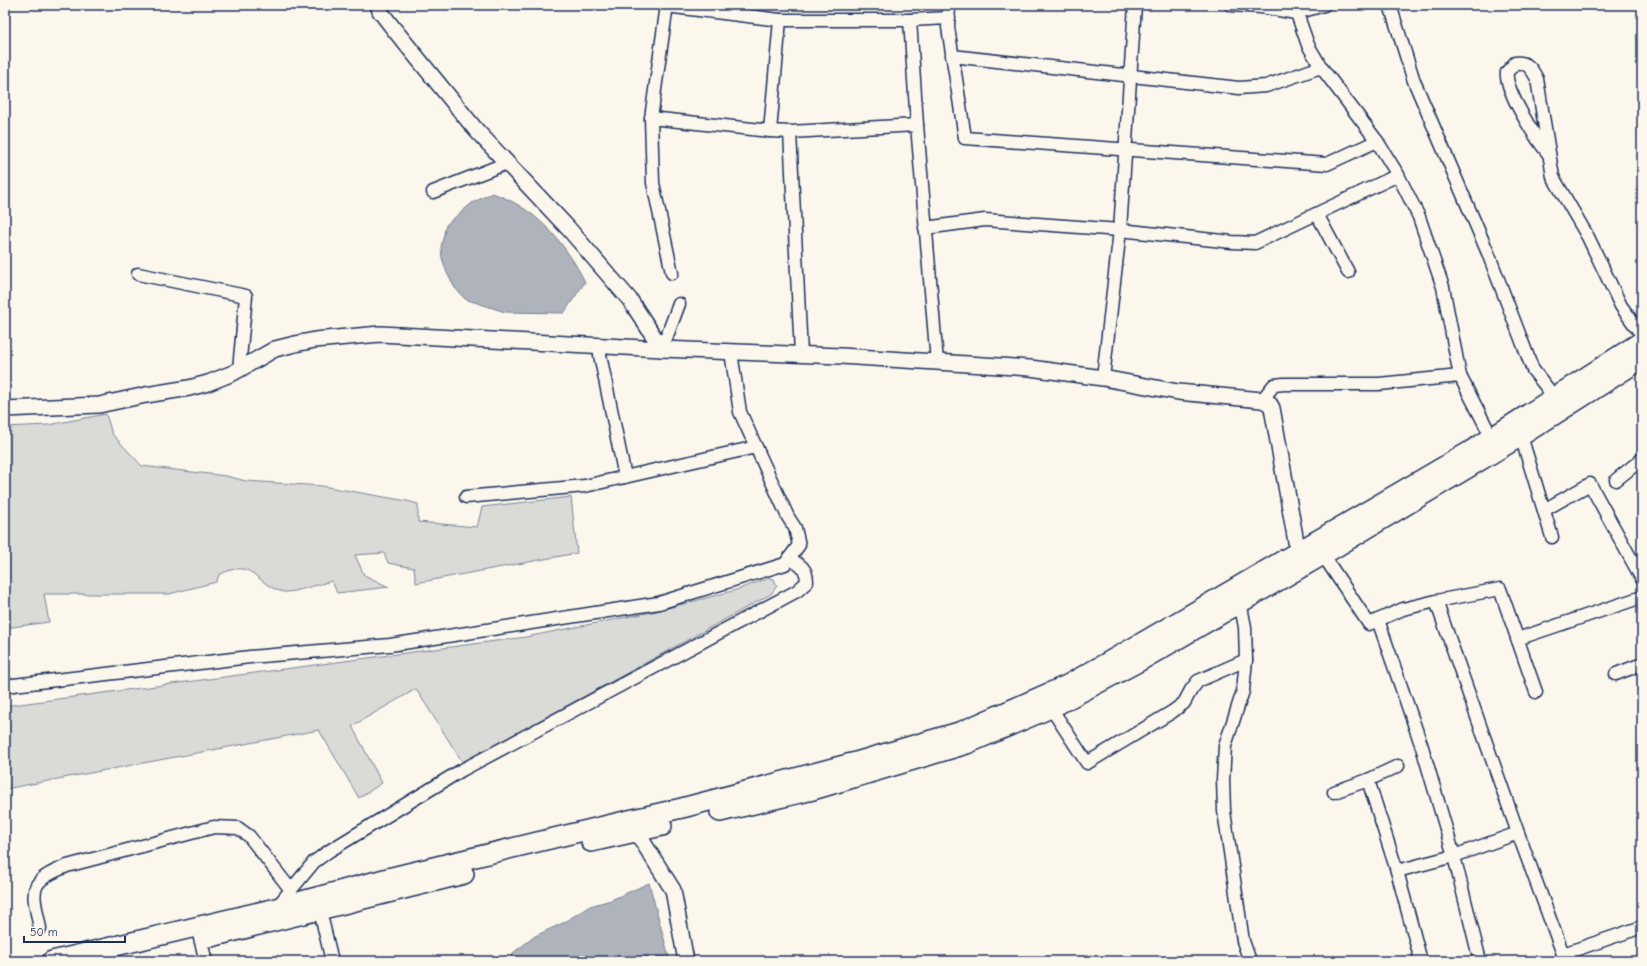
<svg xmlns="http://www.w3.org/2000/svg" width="1647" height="966" font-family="'Comic Neue',sans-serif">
<rect width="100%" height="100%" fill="#fbf7ec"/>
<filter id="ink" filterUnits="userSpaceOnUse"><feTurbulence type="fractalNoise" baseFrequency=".025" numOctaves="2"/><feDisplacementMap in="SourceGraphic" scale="8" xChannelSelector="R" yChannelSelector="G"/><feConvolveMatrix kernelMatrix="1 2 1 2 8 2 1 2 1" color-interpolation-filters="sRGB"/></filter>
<g filter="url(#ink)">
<!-- green -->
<g fill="#dadad7" stroke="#7a849a">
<path d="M106,414L112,434L142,466L226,476L246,481L322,486L407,501L418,504V522L477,527L482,507L571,497L577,553L416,583L414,568L388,563L384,553L355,555L364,575L389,587L337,593L332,581C323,583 292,593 284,592C255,586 254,556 219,575L216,582L169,594H44L49,622L5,628V427L48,425Z"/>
<polygon points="769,578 774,579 777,586 771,594 463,763 416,689 352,726 382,783 359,798 319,730 5,789 5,706 526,637 657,611 736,590"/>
</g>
<!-- water -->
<g fill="#afb3bb" stroke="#747e96">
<path d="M492,193C535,207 565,242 585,282L564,313L505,312L465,299L455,288L447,273L442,258L441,247L446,225L472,203Z"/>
<polygon points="649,883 670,961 511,961 513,953 535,936 563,923 590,906 611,900"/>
</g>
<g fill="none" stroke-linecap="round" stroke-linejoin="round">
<!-- minor casing -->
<g stroke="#1b2f5e" stroke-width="15">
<g id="minor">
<polyline points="949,5 948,27 965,138 1327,164 1377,141"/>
<polyline points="1231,5 1261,7 1296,13 1324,5"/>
<polyline points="1294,5 1308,45 1321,67 1377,141 1398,175 1419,217 1443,287 1460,376 1492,438"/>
<polyline points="1390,5 1414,81 1488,253 1533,370 1555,398"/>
<polyline points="666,6 780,20 770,131 790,132 801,354"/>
<polyline points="780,20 910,20 949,18"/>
<polyline points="910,20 917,125 937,362"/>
<polyline points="952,56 1239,88 1266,86 1321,67"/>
<polyline points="651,118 667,5"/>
<polyline points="790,132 917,125"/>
<path d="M1548,153C1536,139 1504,89 1507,72L1515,63C1527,61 1532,69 1537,79L1553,177L1588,237L1621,306L1642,335"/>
<polyline points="433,192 507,163"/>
<polyline points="1317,214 1348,272"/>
<polyline points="925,228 985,220 1120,230 1232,242 1255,243 1398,175"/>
<polyline points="672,273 653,183 651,118 770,131"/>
<polyline points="138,274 246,296 239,369"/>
<polyline points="600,346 600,355 625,477"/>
<polyline points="662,349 679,304"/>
<polyline points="1103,378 1120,230 1135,5"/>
<polyline points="1262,400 1274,385 1284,384 1379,384 1460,376"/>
<polyline points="1521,436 1552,537"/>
<polyline points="1616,480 1642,459"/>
<polyline points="466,497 585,486 756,447"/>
<polyline points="1544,510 1590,484 1642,579"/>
<polyline points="1323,555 1369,624 1403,609 1436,601 1500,589 1536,692"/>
<polyline points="1436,601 1518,833 1563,954"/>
<polyline points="1240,602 1245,627 1246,660 1243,691 1225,746 1223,780 1224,811 1243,941 1250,961"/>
<polyline points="1378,620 1422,747 1454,856 1480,961"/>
<polyline points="1517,639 1642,597"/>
<polyline points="1616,674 1642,664"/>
<polyline points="5,686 250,657 390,645 659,603 785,564 799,545 795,528 788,517 740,412 731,352"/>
<polyline points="1047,702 1087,763 1172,712 1184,703 1191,690 1198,681 1246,660"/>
<polyline points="1368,780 1397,871 1454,856 1518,833"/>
<polyline points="1334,792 1368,780 1398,766"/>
<polyline points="1397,871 1421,961"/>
<path d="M276,908L314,862L329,851L462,770L797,591L807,582C807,569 801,565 790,559"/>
<polyline points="320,911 332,961"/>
<polyline points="197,927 206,961"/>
<path d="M40,928C32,889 27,882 67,866L214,827L238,828L249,836L291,890"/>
<polyline points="1565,961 1563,954 1642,927"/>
</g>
</g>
<!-- tertiary casing -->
<g stroke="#1b2f5e" stroke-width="18">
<g id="tertiary">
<polyline points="378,5 380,11 393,28 476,130 568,228 630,300 662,349"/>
<polyline points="5,409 99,405 146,395 189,388 208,383 233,373 275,349 295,344 315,340 380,334 662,349 841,356 1030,368 1103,378 1178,392 1262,400 1269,403 1272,408 1298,553"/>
<polyline points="631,823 673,890 686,961"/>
</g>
</g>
<!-- trunk casing -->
<g stroke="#1b2f5e" stroke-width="22">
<g id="trunk">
<polyline points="720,812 813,790 967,744 1051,708 1140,661 1323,555 1521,436 1642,359"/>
<polyline points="591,842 662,826"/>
<polyline points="211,937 464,874"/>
<polyline points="52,961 276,908 392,877 629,820 682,808 852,763 962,731 1067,685 1136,646 1472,450 1642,341"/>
</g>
</g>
<!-- minor -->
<use href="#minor" stroke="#fbf7ec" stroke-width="12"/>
<!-- tertiary -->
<use href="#tertiary" stroke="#fbf7ec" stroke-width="15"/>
<!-- trunk -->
<use href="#trunk" stroke="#fbf7ec" stroke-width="19"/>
</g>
</g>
<!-- margin -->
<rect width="1647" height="966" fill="none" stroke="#fbf7ec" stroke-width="20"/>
<rect x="10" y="10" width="1627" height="946" fill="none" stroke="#1b2f5e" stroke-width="1.5" filter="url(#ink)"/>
<!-- scale -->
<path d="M24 936v6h101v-6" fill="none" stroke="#1b2f5e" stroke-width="2"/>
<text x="30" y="936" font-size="12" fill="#1b2f5e" stroke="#fbf7ec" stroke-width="3" paint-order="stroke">50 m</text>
</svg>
